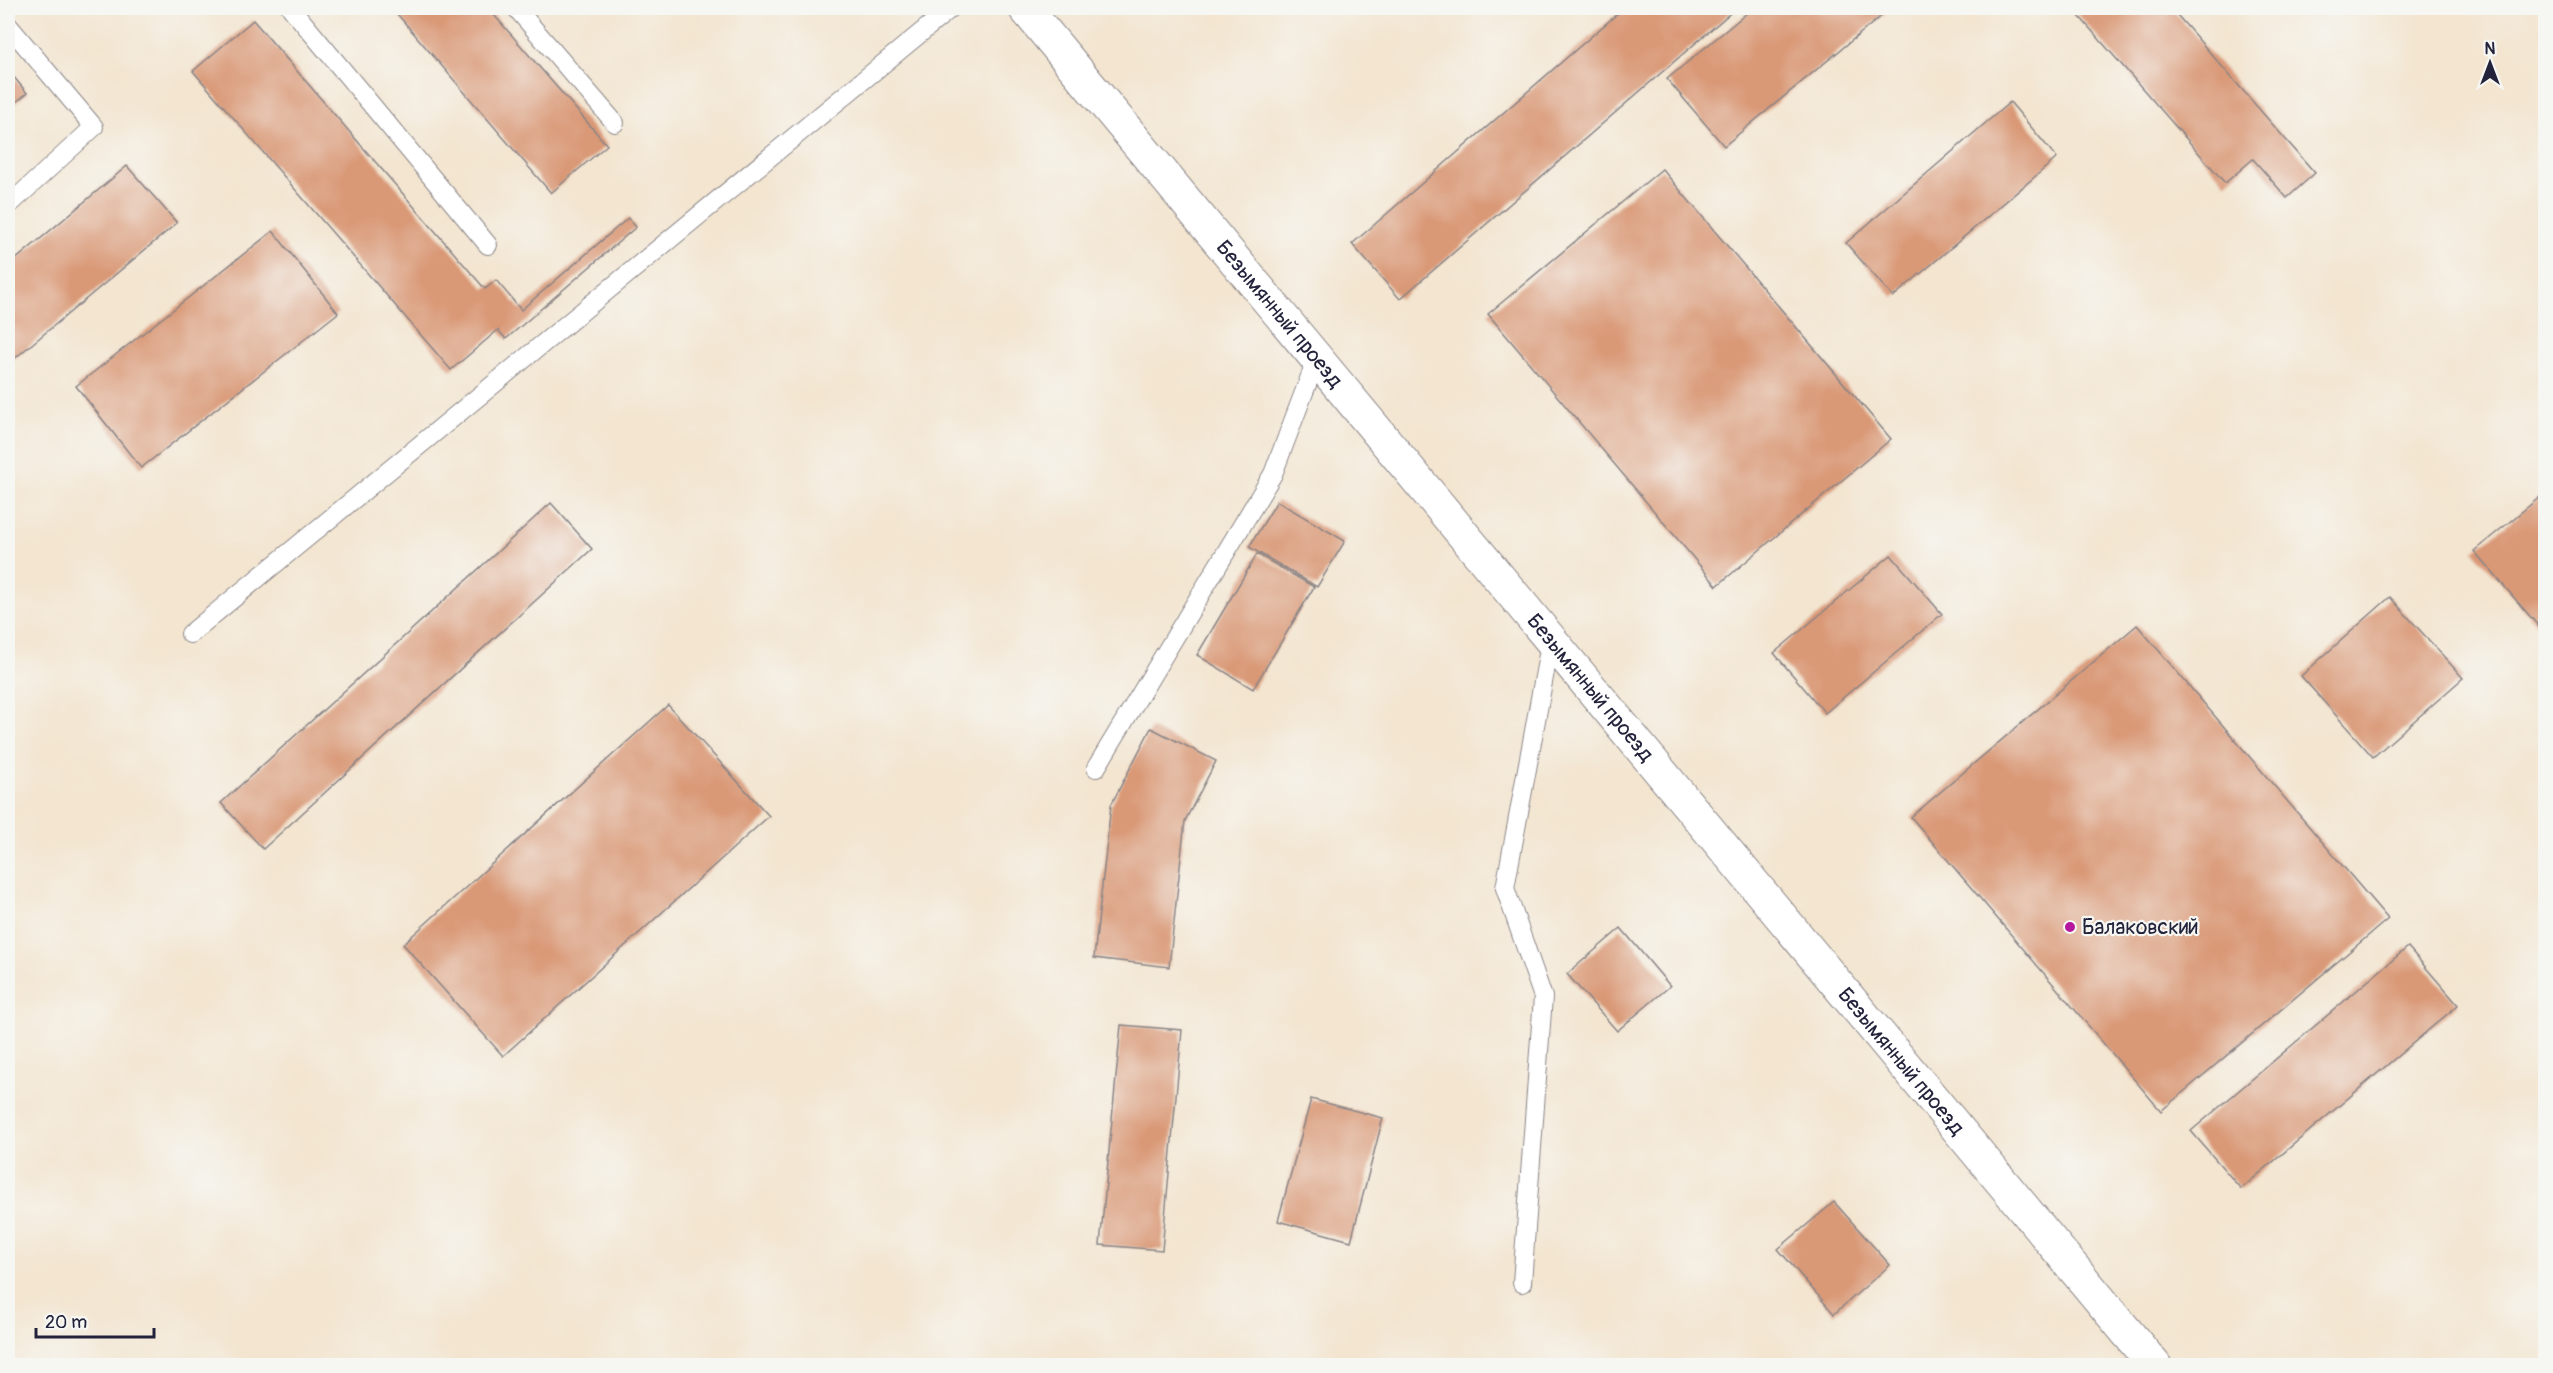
<svg xmlns="http://www.w3.org/2000/svg" width="2553" height="1373" font-family="Pangolin,sans-serif">
<rect width="100%" height="100%" fill="#f6f6f2"/>
<filter id="ink" filterUnits="userSpaceOnUse"><feTurbulence type="fractalNoise" baseFrequency=".0167" numOctaves="2"/><feDisplacementMap in="SourceGraphic" scale="12" xChannelSelector="R" yChannelSelector="G"/><feConvolveMatrix kernelMatrix="1 2 1 2 8 2 1 2 1" color-interpolation-filters="sRGB"/></filter>
<filter id="wash" filterUnits="userSpaceOnUse"><feTurbulence type="fractalNoise" baseFrequency=".008" numOctaves="4" result="noise"/><feDisplacementMap in="SourceGraphic" scale="24" xChannelSelector="R" yChannelSelector="G"/><feGaussianBlur stdDeviation="1.35" result="paint"/><feColorMatrix in="noise" values="0 0 0 0 0 0 0 0 0 0 0 0 0 0 0 0 0 1.4 0 .05"/><feComposite in="paint" operator="in"/></filter>
<g filter="url(#wash)">
<rect width="100%" height="100%" fill="#f3e5d0"/>
<g id="blocks">
<!-- building -->
<g fill="#d99876">
<polygon points="392,8 488,8 607,145 551,193"/>
<polygon points="1624,8 1736,8 1400,299 1352,244"/>
<polygon points="1753,8 1891,8 1724,146 1667,79"/>
<polygon points="2072,8 2171,8 2315,173 2287,198 2253,159 2225,183"/>
<polygon points="253,20 485,289 496,280 521,310 628,218 636,227 506,339 498,330 451,370 193,71"/>
<polygon points="8,70 27,93 8,109"/>
<polygon points="2010,102 2057,158 1893,297 1846,243"/>
<polygon points="127,166 177,223 8,364 8,266"/>
<polygon points="1662,169 1891,439 1717,586 1488,314"/>
<polygon points="273,231 338,313 141,468 76,386"/>
<polygon points="2546,492 2546,635 2474,551"/>
<polygon points="1277,501 1345,541 1317,587 1249,547"/>
<polygon points="551,503 592,549 263,849 221,803"/>
<polygon points="1257,554 1314,587 1253,689 1197,655"/>
<polygon points="1891,555 1942,614 1825,713 1774,653"/>
<polygon points="2390,597 2463,678 2373,757 2301,676"/>
<polygon points="2137,625 2388,919 2161,1111 1911,817"/>
<polygon points="668,705 769,816 503,1056 403,944"/>
<polygon points="1151,728 1216,761 1185,821 1169,967 1094,958 1111,805"/>
<polygon points="1621,928 1670,986 1617,1031 1567,974"/>
<polygon points="2408,947 2458,1005 2241,1189 2191,1131"/>
<polygon points="1121,1025 1182,1030 1162,1250 1100,1245"/>
<polygon points="1311,1099 1383,1118 1351,1241 1278,1221"/>
<polygon points="1834,1202 1890,1265 1834,1314 1778,1249"/>
</g>
</g>
</g>
<g filter="url(#ink)">
<use href="#blocks" fill-opacity="0" stroke="#8a8486" stroke-width="1.5"/>
<g fill="none" stroke-linecap="round" stroke-linejoin="round">
<!-- service casing -->
<g stroke="#8a8486" stroke-width="20">
<g id="service">
<polyline points="291,8 488,245"/>
<polyline points="516,8 615,123"/>
<polyline points="8,25 94,127 8,206"/>
<polyline points="190,634 951,8"/>
<polyline points="1096,768 1273,474 1317,358"/>
<polyline points="1522,1283 1543,997 1505,888 1551,639"/>
</g>
</g>
<!-- minor casing -->
<g stroke="#8a8486" stroke-width="35">
<g id="minor">
<path id="s1" d="M1025,8L2155,1366"/>
</g>
</g>
<!-- service -->
<use href="#service" stroke="#fff" stroke-width="18"/>
<!-- minor -->
<use href="#minor" stroke="#fff" stroke-width="33"/>
</g>
</g>
<!-- markers -->
<circle fill="#b5179e" stroke="#f6f6f2" stroke-width="2" cx="2070" cy="927" r="6"/>
<g text-anchor="middle" stroke-width="4.5" stroke-linejoin="round" paint-order="stroke">
<!-- street labels -->
<g font-size="21" fill="#22223b" stroke="#f6f6f2">
<text dy="7" stroke="none"><textPath href="#s1" startOffset="398">Безымянный проезд</textPath></text>
<text dy="7" stroke="none"><textPath href="#s1" startOffset="884">Безымянный проезд</textPath></text>
<text dy="7" stroke="none"><textPath href="#s1" startOffset="1370">Безымянный проезд</textPath></text>
</g>
<!-- poi labels -->
<g font-size="21" fill="#22223b" stroke="#f6f6f2" text-anchor="start">
<text x="2082" y="934">Балаковский</text>
</g>
</g>
<!-- margin -->
<rect width="2553" height="1373" fill="none" stroke="#f6f6f2" stroke-width="30"/>
<!-- north arrow -->
<g transform="translate(2490 63)" stroke="#f6f6f2" stroke-width="4.5" paint-order="stroke">
<path d="M0-4.5L10 22L0 15L-10 22Z" fill="#22223b"/>
<text y="-9" font-size="16" font-weight="bold" text-anchor="middle" fill="#22223b">N</text>
</g>
<!-- scale -->
<path d="M36 1328v9h118v-9" fill="none" stroke="#22223b" stroke-width="3"/>
<text x="45" y="1328" font-size="18" fill="#22223b" stroke="#f6f6f2" stroke-width="4.5" paint-order="stroke">20 m</text>
</svg>
